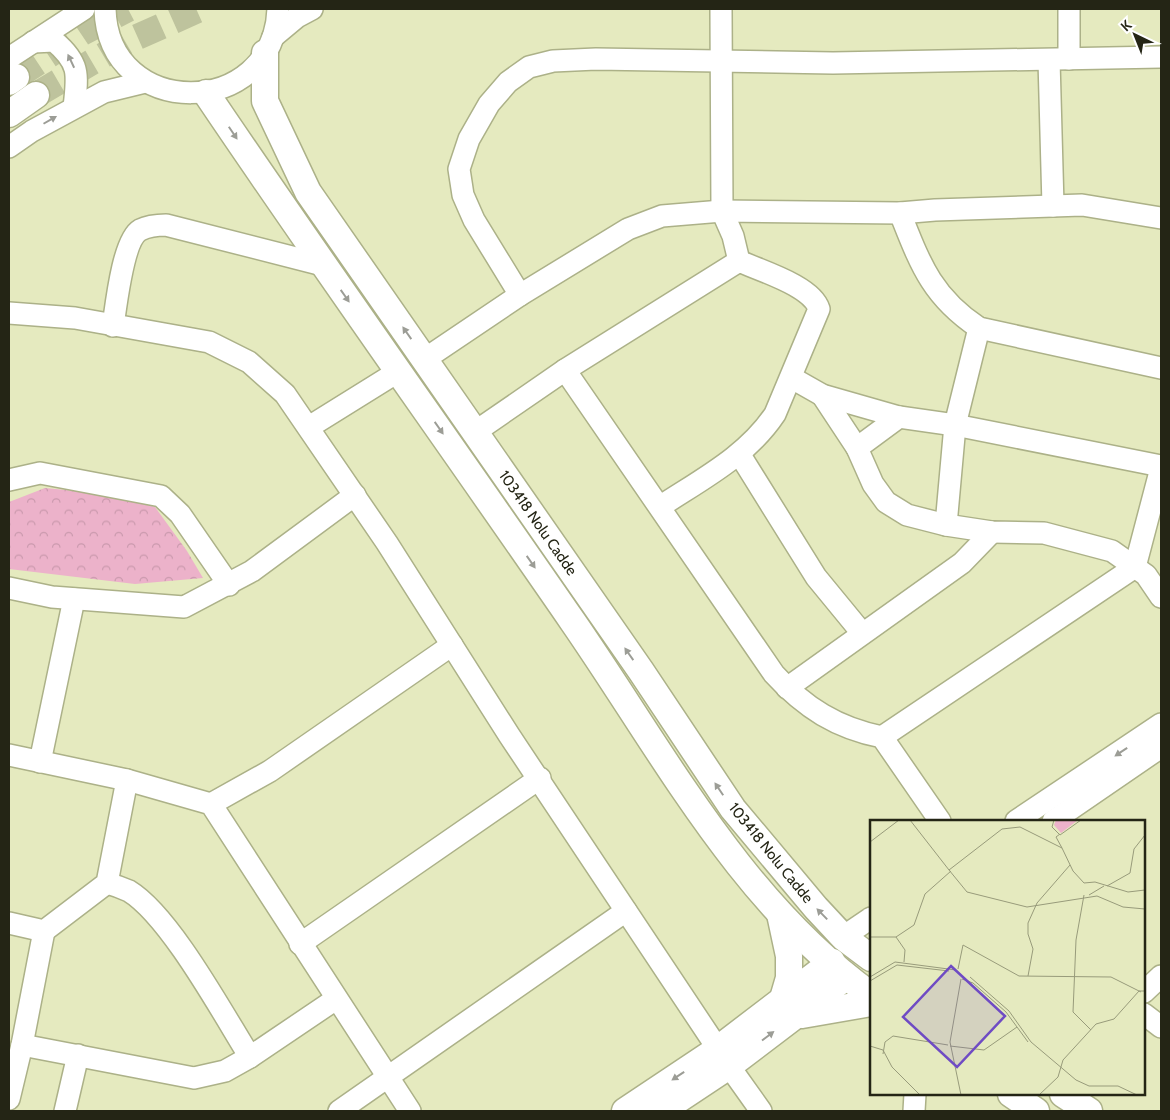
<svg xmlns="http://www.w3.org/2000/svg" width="1170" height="1120" font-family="Cabin,sans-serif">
<defs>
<pattern id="forest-crowns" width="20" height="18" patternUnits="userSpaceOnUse" patternTransform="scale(1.25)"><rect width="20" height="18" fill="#ecb2ca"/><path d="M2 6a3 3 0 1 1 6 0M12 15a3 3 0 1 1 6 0" fill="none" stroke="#ca99ad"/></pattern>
</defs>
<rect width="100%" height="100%" fill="#e5eabf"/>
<!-- forest -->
<polygon fill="url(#forest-crowns)" points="45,488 108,494 155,507 187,551 203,578 135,584 9,569 9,502"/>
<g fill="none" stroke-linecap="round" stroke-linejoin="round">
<!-- major-tunnel -->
<g stroke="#bec39d" stroke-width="26" stroke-dasharray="26 13" stroke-linecap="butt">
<polyline points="16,77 82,33 128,9"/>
<polyline points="36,95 126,42 200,9"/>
</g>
<!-- minor casing -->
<g stroke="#acb188" stroke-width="24">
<g id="minor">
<path d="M105,9C108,121 274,120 278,9"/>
<polyline points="721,9 722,211 733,236 739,261"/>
<polyline points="1069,9 1069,59"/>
<polyline points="273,37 297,17 312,9"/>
<path d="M33,42L54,41C80,63 78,74 74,107"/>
<polyline points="9,58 84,9"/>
<polyline points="1049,60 1053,206"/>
<polyline points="9,147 32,131 104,92 145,82"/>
<path d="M900,213C920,263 931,296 979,328L1161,368"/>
<polyline points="520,295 474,220 463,195 459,169 469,139 489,104 508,82 529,67 553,61 596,59 833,63 1161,57"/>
<polyline points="9,313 75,318 209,342 249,362 285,394 387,543 509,735 718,1049"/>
<path d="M113,326C116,306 123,240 140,230C148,226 158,225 166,225L323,265"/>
<polyline points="425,359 520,295 628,229 662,216 722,211 900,213 935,210 1082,205 1161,218"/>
<path d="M565,370L774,674C805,708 837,728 882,737L940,821"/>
<polyline points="792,378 822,395 899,417 955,425 1161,466"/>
<polyline points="822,395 857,448 873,484 886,502 907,515 946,525 992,532 1044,533 1112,551 1146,575 1161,597"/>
<polyline points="309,427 399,371"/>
<path d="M475,432L565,370L739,261C761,271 812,286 819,309L775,414C747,456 702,479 661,506"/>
<polyline points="857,448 899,417"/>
<polyline points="740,455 816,577 862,633"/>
<polyline points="9,480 40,473 161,496 180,514 229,585"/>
<polyline points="946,525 955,425 979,328"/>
<polyline points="9,588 52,597 184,607 252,571 355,495"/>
<polyline points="787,688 962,563 992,532"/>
<polyline points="882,737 1135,567 1161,468"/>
<polyline points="9,755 127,780 211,804 410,1111"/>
<polyline points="40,762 74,599"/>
<polyline points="211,804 270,771 452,645"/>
<polyline points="1016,821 1161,724"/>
<polyline points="1053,821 1161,747"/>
<path d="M107,883C114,885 122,888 129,891C170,916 223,1014 250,1057"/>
<polyline points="9,923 44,931 107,883 127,780"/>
<polyline points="843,937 871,918"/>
<polyline points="300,944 540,778"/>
<polyline points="1144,992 1161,976"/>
<polyline points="1144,1014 1161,1027"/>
<polyline points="22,1045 194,1078 225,1071 250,1057 336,999"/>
<polyline points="729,1066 761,1111"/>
<polyline points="9,1099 22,1045 44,931"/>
<polyline points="65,1111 78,1055"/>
<polyline points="339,1111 626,911"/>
<polyline points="914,1111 915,1094"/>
</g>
</g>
<!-- major casing -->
<g stroke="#acb188" stroke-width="29">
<g id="major">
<polyline points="265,53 265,101 308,192 641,671 733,809 816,908 843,937 871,958"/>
<polyline points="9,82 16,77"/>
<path d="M206,93C326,271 451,445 573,622C663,752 740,901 871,995"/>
<polyline points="9,114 36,95"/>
<polyline points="780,914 789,956 789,978 782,1002"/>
<polyline points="802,1015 871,1003"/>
<polyline points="1011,1094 1036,1111"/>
<polyline points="1063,1094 1089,1111"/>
<polyline points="625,1111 718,1049 832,962"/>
<polyline points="661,1111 729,1066 846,977"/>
</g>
</g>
<!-- minor -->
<use href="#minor" stroke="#fff" stroke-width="21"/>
<!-- major -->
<use href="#major" stroke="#fff" stroke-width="26"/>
</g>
<!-- one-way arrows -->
<defs><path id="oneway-solid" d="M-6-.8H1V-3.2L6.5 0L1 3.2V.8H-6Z" transform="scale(1.25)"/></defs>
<g fill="#9c9d96">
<use href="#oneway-solid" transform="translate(71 61) rotate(-115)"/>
<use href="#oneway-solid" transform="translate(50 120) rotate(-30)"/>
<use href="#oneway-solid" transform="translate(233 133) rotate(56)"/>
<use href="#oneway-solid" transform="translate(345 296) rotate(55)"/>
<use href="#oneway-solid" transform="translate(407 333) rotate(-125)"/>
<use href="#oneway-solid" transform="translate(439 428) rotate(55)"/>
<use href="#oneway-solid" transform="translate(531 562) rotate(55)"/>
<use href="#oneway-solid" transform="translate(629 654) rotate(-125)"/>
<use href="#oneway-solid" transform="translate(1121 752) rotate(146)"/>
<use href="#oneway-solid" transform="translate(719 789) rotate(-124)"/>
<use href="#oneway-solid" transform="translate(822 914) rotate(-134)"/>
<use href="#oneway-solid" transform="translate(768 1036) rotate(-37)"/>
<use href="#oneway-solid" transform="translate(678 1076) rotate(146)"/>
</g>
<g text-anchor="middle" stroke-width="4.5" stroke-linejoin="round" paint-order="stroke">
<!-- street labels -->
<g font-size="15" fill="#242515" stroke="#fff">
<text transform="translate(538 523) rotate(55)" y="5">103418 Nolu Cadde</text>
<text transform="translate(771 853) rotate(51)" y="5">103418 Nolu Cadde</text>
</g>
</g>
<!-- overview -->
<g transform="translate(870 820)">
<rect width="275" height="275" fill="#e5eabf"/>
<path d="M186,0H208L191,13L184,5Z" fill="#ecb2ca"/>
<path fill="none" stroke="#989b7b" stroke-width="1" d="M40,0L79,50L132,9L150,7L192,28L203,51L214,63L225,62L258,72L275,70M184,0L182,7L190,15L211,0M190,14L186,17L192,28M0,22L29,0M79,50L97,72L157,87L227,76L253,87L275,89M237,66L260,53L264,29L275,15M214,75L206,120L203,192L221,210M219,75L234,66M0,117H26L44,105L55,74L81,51M26,117L35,130L34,142M93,125L149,156L241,157L271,172M88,149L93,125M158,156L163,129L158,114V103L167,83L200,45M0,157L25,142L86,150M100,157L139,191L161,222L206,260L219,266H248L267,275M92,159L103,163L136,192L158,222M0,161L27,145L79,151M0,226L13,230L22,247L50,275M80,226L114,230L147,207M13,234L15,222L23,216L78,225M91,275L80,222L91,159M169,275L188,257L193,240L226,204L244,199L269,171H275"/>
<path fill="#6f4bc4" fill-opacity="0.15" stroke="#6f4bc4" stroke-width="2.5" d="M81,146L135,196L87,247L33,197Z"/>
<rect width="275" height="275" fill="none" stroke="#242515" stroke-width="2.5"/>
</g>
<!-- border -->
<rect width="1170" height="1120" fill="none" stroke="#242515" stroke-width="20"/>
<!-- north arrow -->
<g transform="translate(1135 35) rotate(317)" stroke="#ffffff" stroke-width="4" paint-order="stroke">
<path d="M0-4L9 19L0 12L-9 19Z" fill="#242515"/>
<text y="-8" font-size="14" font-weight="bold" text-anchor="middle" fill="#242515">K</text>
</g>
</svg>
